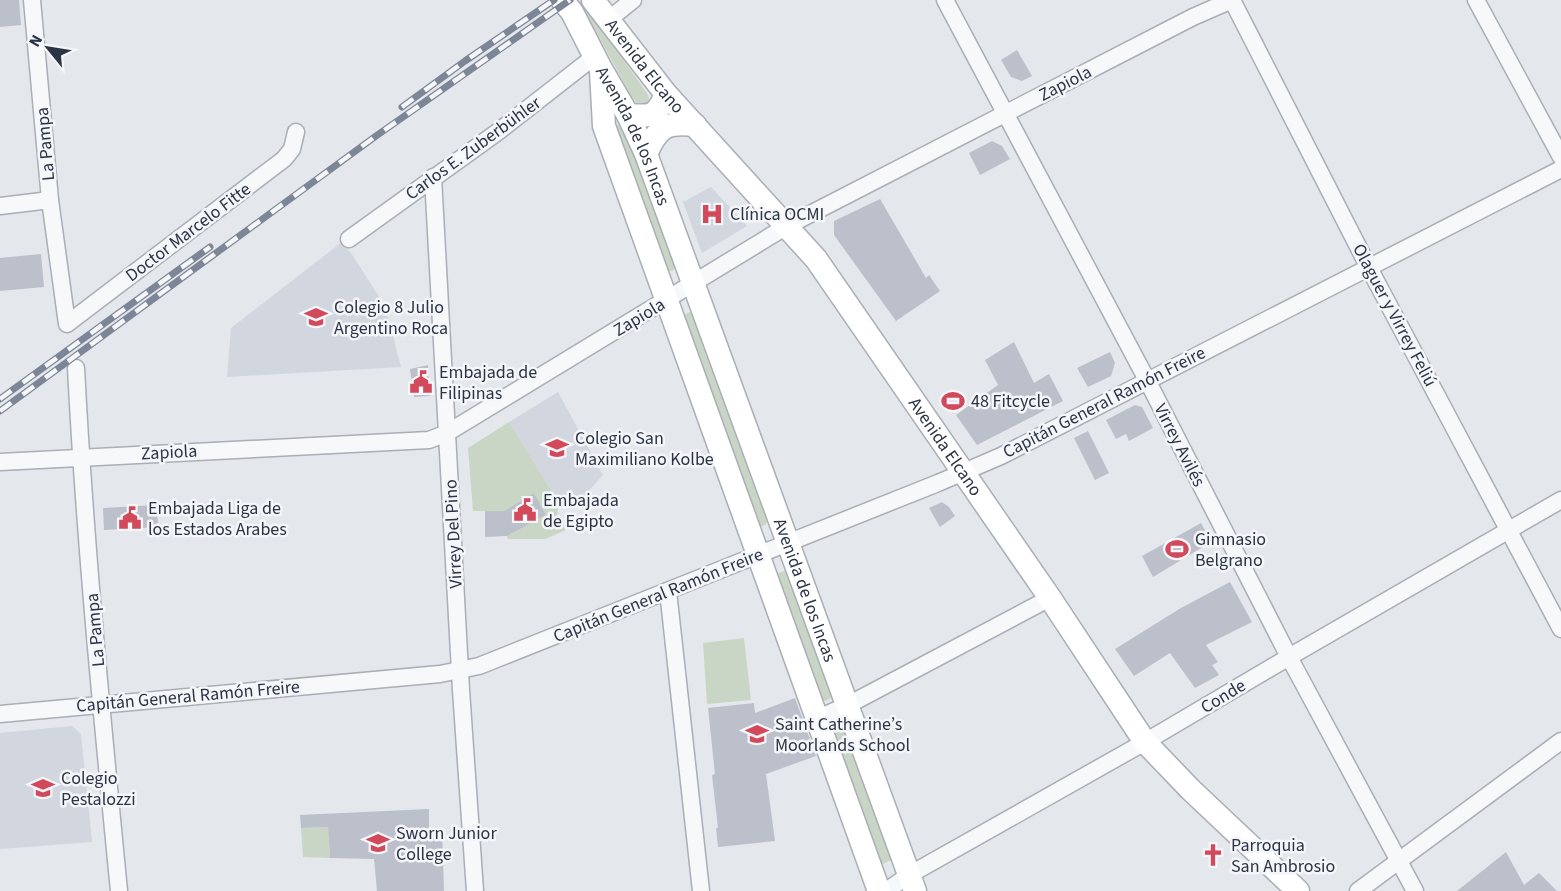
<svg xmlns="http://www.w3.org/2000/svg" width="1561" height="891" font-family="'Source Sans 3',sans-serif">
<rect width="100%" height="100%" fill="#e4e7ec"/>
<!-- built -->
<g fill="#d2d6de">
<polygon points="711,187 747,226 702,253 683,202"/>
<polygon points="342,242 353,256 385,306 401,367 227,377 231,328"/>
<polygon points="558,392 603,475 572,509 569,496 559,503 509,422"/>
<polygon points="72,726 81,734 92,842 0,849 0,733"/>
</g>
<!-- green -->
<g fill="#c9d6c5">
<polygon points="574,0 581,1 647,93 650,100 650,105 638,105 631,96 592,24"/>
<polygon points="618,125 631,143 678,265 672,271 666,270 614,126"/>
<polygon points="693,310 769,519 765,525 760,527 753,523 679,318"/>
<polygon points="509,422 559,503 557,515 566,530 545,539 508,539 507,536 546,515 534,493 504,511 473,511 468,448"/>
<polygon points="787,570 833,697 825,701 820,698 776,574"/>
<polygon points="744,638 751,700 707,704 703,643"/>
<polygon points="840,726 849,728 895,858 881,865 832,734"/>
<polygon points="328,827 330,858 303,857 301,828"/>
</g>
<!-- building -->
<g fill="#bbc0ca">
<polygon points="0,0 19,0 21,25 0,27"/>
<polygon points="1017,50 1032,76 1022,81 1011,77 1001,60"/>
<polygon points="992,141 1002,146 1010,159 980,175 969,153"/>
<polygon points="880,199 926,278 929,275 940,291 896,321 834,235 834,221"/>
<polygon points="41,254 44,287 0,291 0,258"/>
<polygon points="1014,342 1034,383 1049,374 1063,401 977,445 956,415 998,385 985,360"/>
<polygon points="1110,352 1115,363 1111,376 1088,387 1077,368"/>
<polygon points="428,365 430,396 414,397 410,369"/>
<polygon points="1135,405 1142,407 1153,428 1129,441 1126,434 1116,439 1106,420"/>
<polygon points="1088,431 1109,473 1095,480 1074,438"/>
<polygon points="534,493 546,515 507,536 485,537 485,511 504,511"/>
<polygon points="942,502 949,507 955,516 940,527 929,508"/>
<polygon points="157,505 158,527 104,530 103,508"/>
<polygon points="1201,523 1211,542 1153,577 1142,556"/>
<polygon points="1230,582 1252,622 1206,645 1218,662 1212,665 1219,675 1195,688 1170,653 1134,676 1115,649 1181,608"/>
<polygon points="795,698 816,756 766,774 775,841 718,847 716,828 718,828 712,775 715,774 708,708 754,703 755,713"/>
<polygon points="429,809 429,829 442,828 444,891 377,891 374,859 330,858 328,827 301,828 300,815"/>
<polygon points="1506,852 1524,885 1539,873 1557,891 1457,891"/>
</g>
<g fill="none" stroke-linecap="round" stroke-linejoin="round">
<!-- minor casing -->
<g stroke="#a9aeb7" stroke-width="19">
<g id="minor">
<polyline points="32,0 50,200 67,324 284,159 292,149 296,132"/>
<polyline points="945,0 1147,380 1289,657 1415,891"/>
<polyline points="1232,0 1368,266 1561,629"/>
<polyline points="1476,0 1561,157"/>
<polyline points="608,20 633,0"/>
<polyline points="433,177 461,690 475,891"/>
<polyline points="0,206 50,200"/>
<polyline points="349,239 499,131 595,56"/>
<path d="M76,368C85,543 102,717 119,891"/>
<polyline points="0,462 429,440 447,433 787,226 1193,17 1232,0"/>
<polyline points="668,591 701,891"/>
<polyline points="0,714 440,674 479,666 938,483 1001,456 1561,169"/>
<polyline points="818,718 848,705 1050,598"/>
<polyline points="886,891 909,875 1145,742 1289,657 1561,500"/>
<polyline points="1358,891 1561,741"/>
</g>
</g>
<!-- secondary casing -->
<g stroke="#a9aeb7" stroke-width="25">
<g id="secondary">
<path id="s1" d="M562,0L572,12L600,67L628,115L646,154L915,891"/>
<path id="s2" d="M593,0L666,94L816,259L1050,598L1145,742L1190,789L1298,891"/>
<polyline points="601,71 604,126 879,891"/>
<path d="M628,115C652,117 657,116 666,94"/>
<path d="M646,154C658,127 665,122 695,125"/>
</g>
</g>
<!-- minor -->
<use href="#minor" stroke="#f7f8fa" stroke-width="16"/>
<!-- secondary -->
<use href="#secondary" stroke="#fff" stroke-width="22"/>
<!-- rail casing -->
<g stroke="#7d8696" stroke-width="7">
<g id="rail">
<polyline points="402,107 465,61 554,0"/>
<polyline points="0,399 210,247"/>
<polyline points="0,411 376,136 570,0"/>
</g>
</g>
<!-- rail -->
<use href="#rail" stroke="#f4f6f9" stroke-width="4.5" stroke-dasharray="14" stroke-linecap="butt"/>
</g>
<!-- icons -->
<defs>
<g id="hospital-bare" transform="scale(1.8)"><path d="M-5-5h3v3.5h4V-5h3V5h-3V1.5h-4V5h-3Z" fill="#d1495b" stroke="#f4f6f9" stroke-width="2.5" paint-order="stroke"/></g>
<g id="school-bare" transform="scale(1.8)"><path d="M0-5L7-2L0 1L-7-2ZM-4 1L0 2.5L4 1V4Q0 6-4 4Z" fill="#d1495b" stroke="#f4f6f9" stroke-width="2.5" paint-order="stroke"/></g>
<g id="civic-bare" transform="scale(1.8)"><path d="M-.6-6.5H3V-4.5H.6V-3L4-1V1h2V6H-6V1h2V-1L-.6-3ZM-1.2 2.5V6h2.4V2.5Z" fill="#d1495b" stroke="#f4f6f9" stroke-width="2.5" paint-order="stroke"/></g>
<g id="stadium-bare" transform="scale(1.8)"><path d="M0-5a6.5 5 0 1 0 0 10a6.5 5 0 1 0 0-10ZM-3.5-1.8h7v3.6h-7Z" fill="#d1495b" stroke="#f4f6f9" stroke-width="2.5" paint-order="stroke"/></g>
<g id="church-bare" transform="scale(1.8)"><path d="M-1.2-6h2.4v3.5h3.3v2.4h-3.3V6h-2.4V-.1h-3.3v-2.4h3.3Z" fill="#d1495b" stroke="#f4f6f9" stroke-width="2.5" paint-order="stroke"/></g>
</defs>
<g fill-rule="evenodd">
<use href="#hospital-bare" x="712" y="214"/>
<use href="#school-bare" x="316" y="317"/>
<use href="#civic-bare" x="421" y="382"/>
<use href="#stadium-bare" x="953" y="401"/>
<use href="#school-bare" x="557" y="448"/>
<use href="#civic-bare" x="525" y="510"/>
<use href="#civic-bare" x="130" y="518"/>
<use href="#stadium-bare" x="1177" y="549"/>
<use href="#school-bare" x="757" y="734"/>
<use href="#school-bare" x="43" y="788"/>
<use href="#school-bare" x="378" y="843"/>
<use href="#church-bare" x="1213" y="855"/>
</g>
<g text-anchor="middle" stroke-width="5" stroke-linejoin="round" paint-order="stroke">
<!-- street labels -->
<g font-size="18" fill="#2b3445" stroke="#f4f6f9">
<text dy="6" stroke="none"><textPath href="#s2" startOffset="84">Avenida Elcano</textPath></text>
<text transform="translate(1065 83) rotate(-27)" y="6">Zapiola</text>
<text transform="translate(45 144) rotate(-95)" y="6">La Pampa</text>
<text dy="6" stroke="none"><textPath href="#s1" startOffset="154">Avenida de los Incas</textPath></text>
<text transform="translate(473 148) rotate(-36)" y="6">Carlos E. Zuberbühler</text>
<text transform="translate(188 232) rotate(-37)" y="6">Doctor Marcelo Fitte</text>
<text transform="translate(1395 315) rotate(62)" y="6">Olaguer y Virrey Feliú</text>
<text transform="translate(639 317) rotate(-31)" y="6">Zapiola</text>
<text transform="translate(1104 402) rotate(-27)" y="6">Capitán General Ramón Freire</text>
<text transform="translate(1180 445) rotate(63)" y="6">Virrey Avilés</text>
<text dy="6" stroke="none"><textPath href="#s2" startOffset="570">Avenida Elcano</textPath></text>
<text transform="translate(169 452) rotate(-3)" y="6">Zapiola</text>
<text transform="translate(453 534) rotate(-93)" y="6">Virrey Del Pino</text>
<text dy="6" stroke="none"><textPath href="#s1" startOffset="640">Avenida de los Incas</textPath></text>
<text transform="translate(658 595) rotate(-22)" y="6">Capitán General Ramón Freire</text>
<text transform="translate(95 630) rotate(-95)" y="6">La Pampa</text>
<text transform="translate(188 696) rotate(-5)" y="6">Capitán General Ramón Freire</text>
<text transform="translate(1223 696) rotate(-31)" y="6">Conde</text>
</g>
<!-- poi labels -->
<g font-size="18" fill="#2b3445" stroke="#f4f6f9" text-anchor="start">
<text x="730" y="220">Clínica OCMI</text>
<text x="334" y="313">Colegio 8 Julio<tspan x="334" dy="21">Argentino Roca</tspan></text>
<text x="439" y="378">Embajada de<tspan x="439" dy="21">Filipinas</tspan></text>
<text x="971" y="407">48 Fitcycle</text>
<text x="575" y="444">Colegio San<tspan x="575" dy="21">Maximiliano Kolbe</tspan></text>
<text x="543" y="506">Embajada<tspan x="543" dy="21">de Egipto</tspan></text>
<text x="148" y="514">Embajada Liga de<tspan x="148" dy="21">los Estados Arabes</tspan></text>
<text x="1195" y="545">Gimnasio<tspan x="1195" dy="21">Belgrano</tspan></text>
<text x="775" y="730">Saint Catherine’s<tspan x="775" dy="21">Moorlands School</tspan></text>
<text x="61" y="784">Colegio<tspan x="61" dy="21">Pestalozzi</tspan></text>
<text x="396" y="839">Sworn Junior<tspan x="396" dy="21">College</tspan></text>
<text x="1231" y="851">Parroquia<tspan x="1231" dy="21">San Ambrosio</tspan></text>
</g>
</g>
<!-- north arrow -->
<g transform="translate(48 48) rotate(300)" stroke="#f4f6f9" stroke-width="4.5" paint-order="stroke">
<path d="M0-4.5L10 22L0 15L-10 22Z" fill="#2b3445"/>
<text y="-9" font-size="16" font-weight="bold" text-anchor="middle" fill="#2b3445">N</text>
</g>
</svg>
